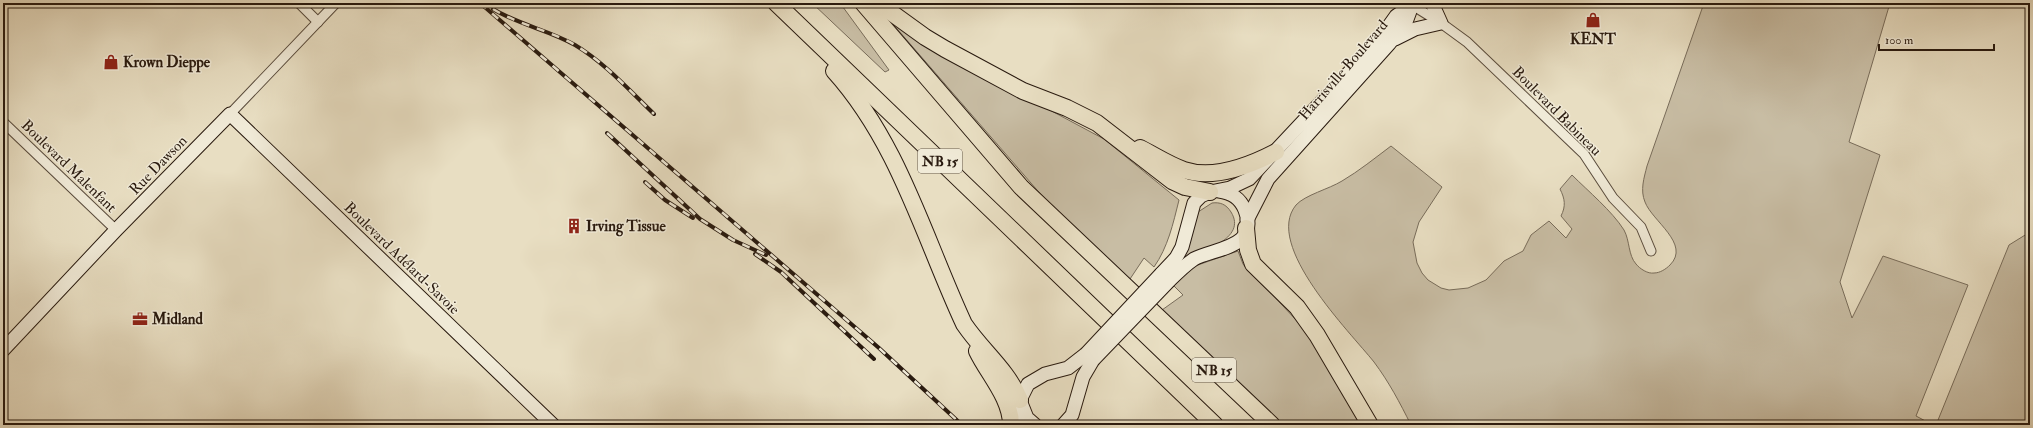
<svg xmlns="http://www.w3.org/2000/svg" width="2033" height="428" font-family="'IM FELL Double Pica',serif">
<rect width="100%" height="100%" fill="#e8dec2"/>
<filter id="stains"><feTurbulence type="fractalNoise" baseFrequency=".005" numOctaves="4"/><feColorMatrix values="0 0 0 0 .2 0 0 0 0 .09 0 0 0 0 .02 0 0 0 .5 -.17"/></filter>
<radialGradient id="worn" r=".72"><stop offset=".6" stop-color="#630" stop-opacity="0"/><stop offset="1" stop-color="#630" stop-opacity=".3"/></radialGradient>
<!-- green -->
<g fill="#c8bda4" stroke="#786c5a">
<polygon points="812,3 840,3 889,70 885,72"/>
<path d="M1704,3H1890L1849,142L1880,155L1840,282L1852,318L1883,256L1968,285L1916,416L1933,425H1411C1400,403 1389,382 1374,362C1350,332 1263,245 1296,205C1305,195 1329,189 1342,181C1359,171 1375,158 1391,146L1442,187L1419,222L1413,242L1417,263L1422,273L1428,280L1441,288L1449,290L1468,288L1486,280L1504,261L1523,251L1531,235L1549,221L1566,238L1572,229L1561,216C1566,206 1565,199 1560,189L1572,175C1588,191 1612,211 1624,230C1630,241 1628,255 1636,264C1640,269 1648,274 1654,273C1660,273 1666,269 1670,265C1691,244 1652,221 1645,202C1640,190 1644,178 1647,166Z"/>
<path d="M885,15L1031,100L1104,139L1179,200C1173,224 1168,247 1154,267L1144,258L1130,279L1162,310L1183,295L1173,285L1192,267L1238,251L1243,264L1249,272L1271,293L1308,333L1367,425H1284L1263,408L1057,213Z"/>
<path d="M1212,203C1220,202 1226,204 1231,212C1248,239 1200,252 1183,260L1180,258L1198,212Z"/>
<polygon points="2030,232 2030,425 1936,425 2009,245"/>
</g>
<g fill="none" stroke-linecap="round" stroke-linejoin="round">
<!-- street casing -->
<g stroke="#594b3c" stroke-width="11">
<g id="street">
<polyline points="299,3 318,22"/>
<polyline points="1409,3 1441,23 1467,42 1584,154 1613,198 1641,227 1651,251"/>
<polyline points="230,114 336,3"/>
<polyline points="3,122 116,230"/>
</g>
</g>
<!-- secondary casing -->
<g stroke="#291a0f" stroke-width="15">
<g id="secondary">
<polyline points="1395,39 1415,29 1441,23 1432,3"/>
<polyline points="1247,220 1268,179 1389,44 1406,22 1413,3"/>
<polyline points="1161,274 1176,258 1182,247 1194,203 1201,196 1210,192 1230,188 1249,179 1358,63 1381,37 1396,16 1412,5"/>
<path d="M1169,281C1177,273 1185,265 1194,259C1215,248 1260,248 1245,210C1240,198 1232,193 1219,191"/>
<polyline points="3,350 116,230 230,114 553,425"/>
<polyline points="1021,403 1027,418 1035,425"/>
<polyline points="1017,425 1020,400 1028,384 1045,374 1068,368 1086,354"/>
<polyline points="1063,425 1072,415 1083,377 1093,360"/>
</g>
</g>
<!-- highway casing -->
<g stroke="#291a0f" stroke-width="18">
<g id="highway">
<polyline points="776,3 1215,425"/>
<polyline points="863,3 1021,187 1272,425"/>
<polyline points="878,3 925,37 945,49 1023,91 1067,108 1097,123 1172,181 1185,187 1210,192"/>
<path d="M834,71C899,143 924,238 964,324C983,352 1006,368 1020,400"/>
<path d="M1140,148C1154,155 1169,165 1184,170C1214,180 1249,166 1276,152"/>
<polyline points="1246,228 1248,250 1253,264 1297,307 1317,335 1370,425"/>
<path d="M977,351C988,374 1011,398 1011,425"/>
</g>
</g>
<!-- street -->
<use href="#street" stroke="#f0ead7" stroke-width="9"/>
<!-- secondary -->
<use href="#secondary" stroke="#f0ead7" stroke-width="13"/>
<!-- highway -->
<use href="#highway" stroke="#e8dec2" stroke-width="16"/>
<!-- rail casing -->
<g stroke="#291a0f" stroke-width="4">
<g id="rail">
<polyline points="480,3 879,348 962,425"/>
<path d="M493,9C519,25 549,30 575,45C605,63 629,90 654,114"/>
<polyline points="607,133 700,219 733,240 766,255"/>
<polyline points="645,182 665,200 693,218"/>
<polyline points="755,254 781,272 874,359"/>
</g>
</g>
<!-- rail -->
<use href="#rail" stroke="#f0ead7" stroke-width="2.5" stroke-dasharray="8" stroke-linecap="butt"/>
<!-- secondary-bridge casing -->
<g stroke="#291a0f" stroke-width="15" stroke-linecap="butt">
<g id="secondary-bridge">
<polyline points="1086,354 1161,274"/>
<polyline points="1093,360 1169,281"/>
</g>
</g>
<!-- secondary-bridge -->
<use href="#secondary-bridge" stroke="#f0ead7" stroke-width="13"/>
</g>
<!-- icons -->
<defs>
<g id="shop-bare" transform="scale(1.2)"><path d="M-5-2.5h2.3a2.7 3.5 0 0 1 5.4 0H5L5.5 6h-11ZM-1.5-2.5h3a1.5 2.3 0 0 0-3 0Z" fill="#8f2418" stroke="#f0ead7" stroke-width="2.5" paint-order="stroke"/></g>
<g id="building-bare" transform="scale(1.2)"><path d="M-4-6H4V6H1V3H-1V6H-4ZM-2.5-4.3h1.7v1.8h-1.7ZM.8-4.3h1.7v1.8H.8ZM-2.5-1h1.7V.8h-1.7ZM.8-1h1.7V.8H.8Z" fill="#8f2418" stroke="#f0ead7" stroke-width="2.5" paint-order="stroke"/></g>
<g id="office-bare" transform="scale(1.2)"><path d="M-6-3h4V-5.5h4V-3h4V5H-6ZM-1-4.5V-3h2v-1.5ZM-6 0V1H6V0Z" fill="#8f2418" stroke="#f0ead7" stroke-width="2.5" paint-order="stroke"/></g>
</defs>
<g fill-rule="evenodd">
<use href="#shop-bare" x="1593" y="20"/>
<use href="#shop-bare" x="111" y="62"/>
<use href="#building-bare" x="574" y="226"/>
<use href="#office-bare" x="140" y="319"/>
</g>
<g text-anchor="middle" stroke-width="3" stroke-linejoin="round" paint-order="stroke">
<!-- shield labels -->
<g fill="#f0ead7" stroke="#65584b" stroke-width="1">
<rect x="918" y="149" width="44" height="24" rx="3"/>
<rect x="1192" y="358" width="44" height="24" rx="3"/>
</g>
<g font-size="14" font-weight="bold" fill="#291a0f">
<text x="940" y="166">NB 15</text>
<text x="1214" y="375">NB 15</text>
</g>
<!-- poi labels -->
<g font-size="15" font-weight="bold" fill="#291a0f" stroke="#f0ead7" text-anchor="start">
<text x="1593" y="44" text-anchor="middle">KENT</text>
<text x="123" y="67">Krown Dieppe</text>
<text x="586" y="231">Irving Tissue</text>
<text x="152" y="324">Midland</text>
</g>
<!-- street labels -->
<g font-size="15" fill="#291a0f" stroke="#f0ead7">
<text transform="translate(1343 70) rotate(-49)" y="5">Harrisville Boulevard</text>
<text transform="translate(1557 111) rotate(45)" y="5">Boulevard Babineau</text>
<text transform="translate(158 165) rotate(-46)" y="5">Rue Dawson</text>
<text transform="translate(69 166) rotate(44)" y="5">Boulevard Malenfant</text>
<text transform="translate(402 258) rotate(44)" y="5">Boulevard Adélard-Savoie</text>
</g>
</g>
<!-- margin -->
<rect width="2033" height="428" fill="none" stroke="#e8dec2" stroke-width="16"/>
<rect x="4" y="4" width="2025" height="420" fill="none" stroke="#291a0f" stroke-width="2"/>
<rect x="8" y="8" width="2017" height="412" fill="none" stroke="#291a0f"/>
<!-- scale -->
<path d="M1879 44v6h115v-6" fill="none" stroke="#291a0f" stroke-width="2"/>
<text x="1885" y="44" font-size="12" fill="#291a0f" stroke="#f0ead7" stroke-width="3" paint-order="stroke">100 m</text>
<rect width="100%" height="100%" filter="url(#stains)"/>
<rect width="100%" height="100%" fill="url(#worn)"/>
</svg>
